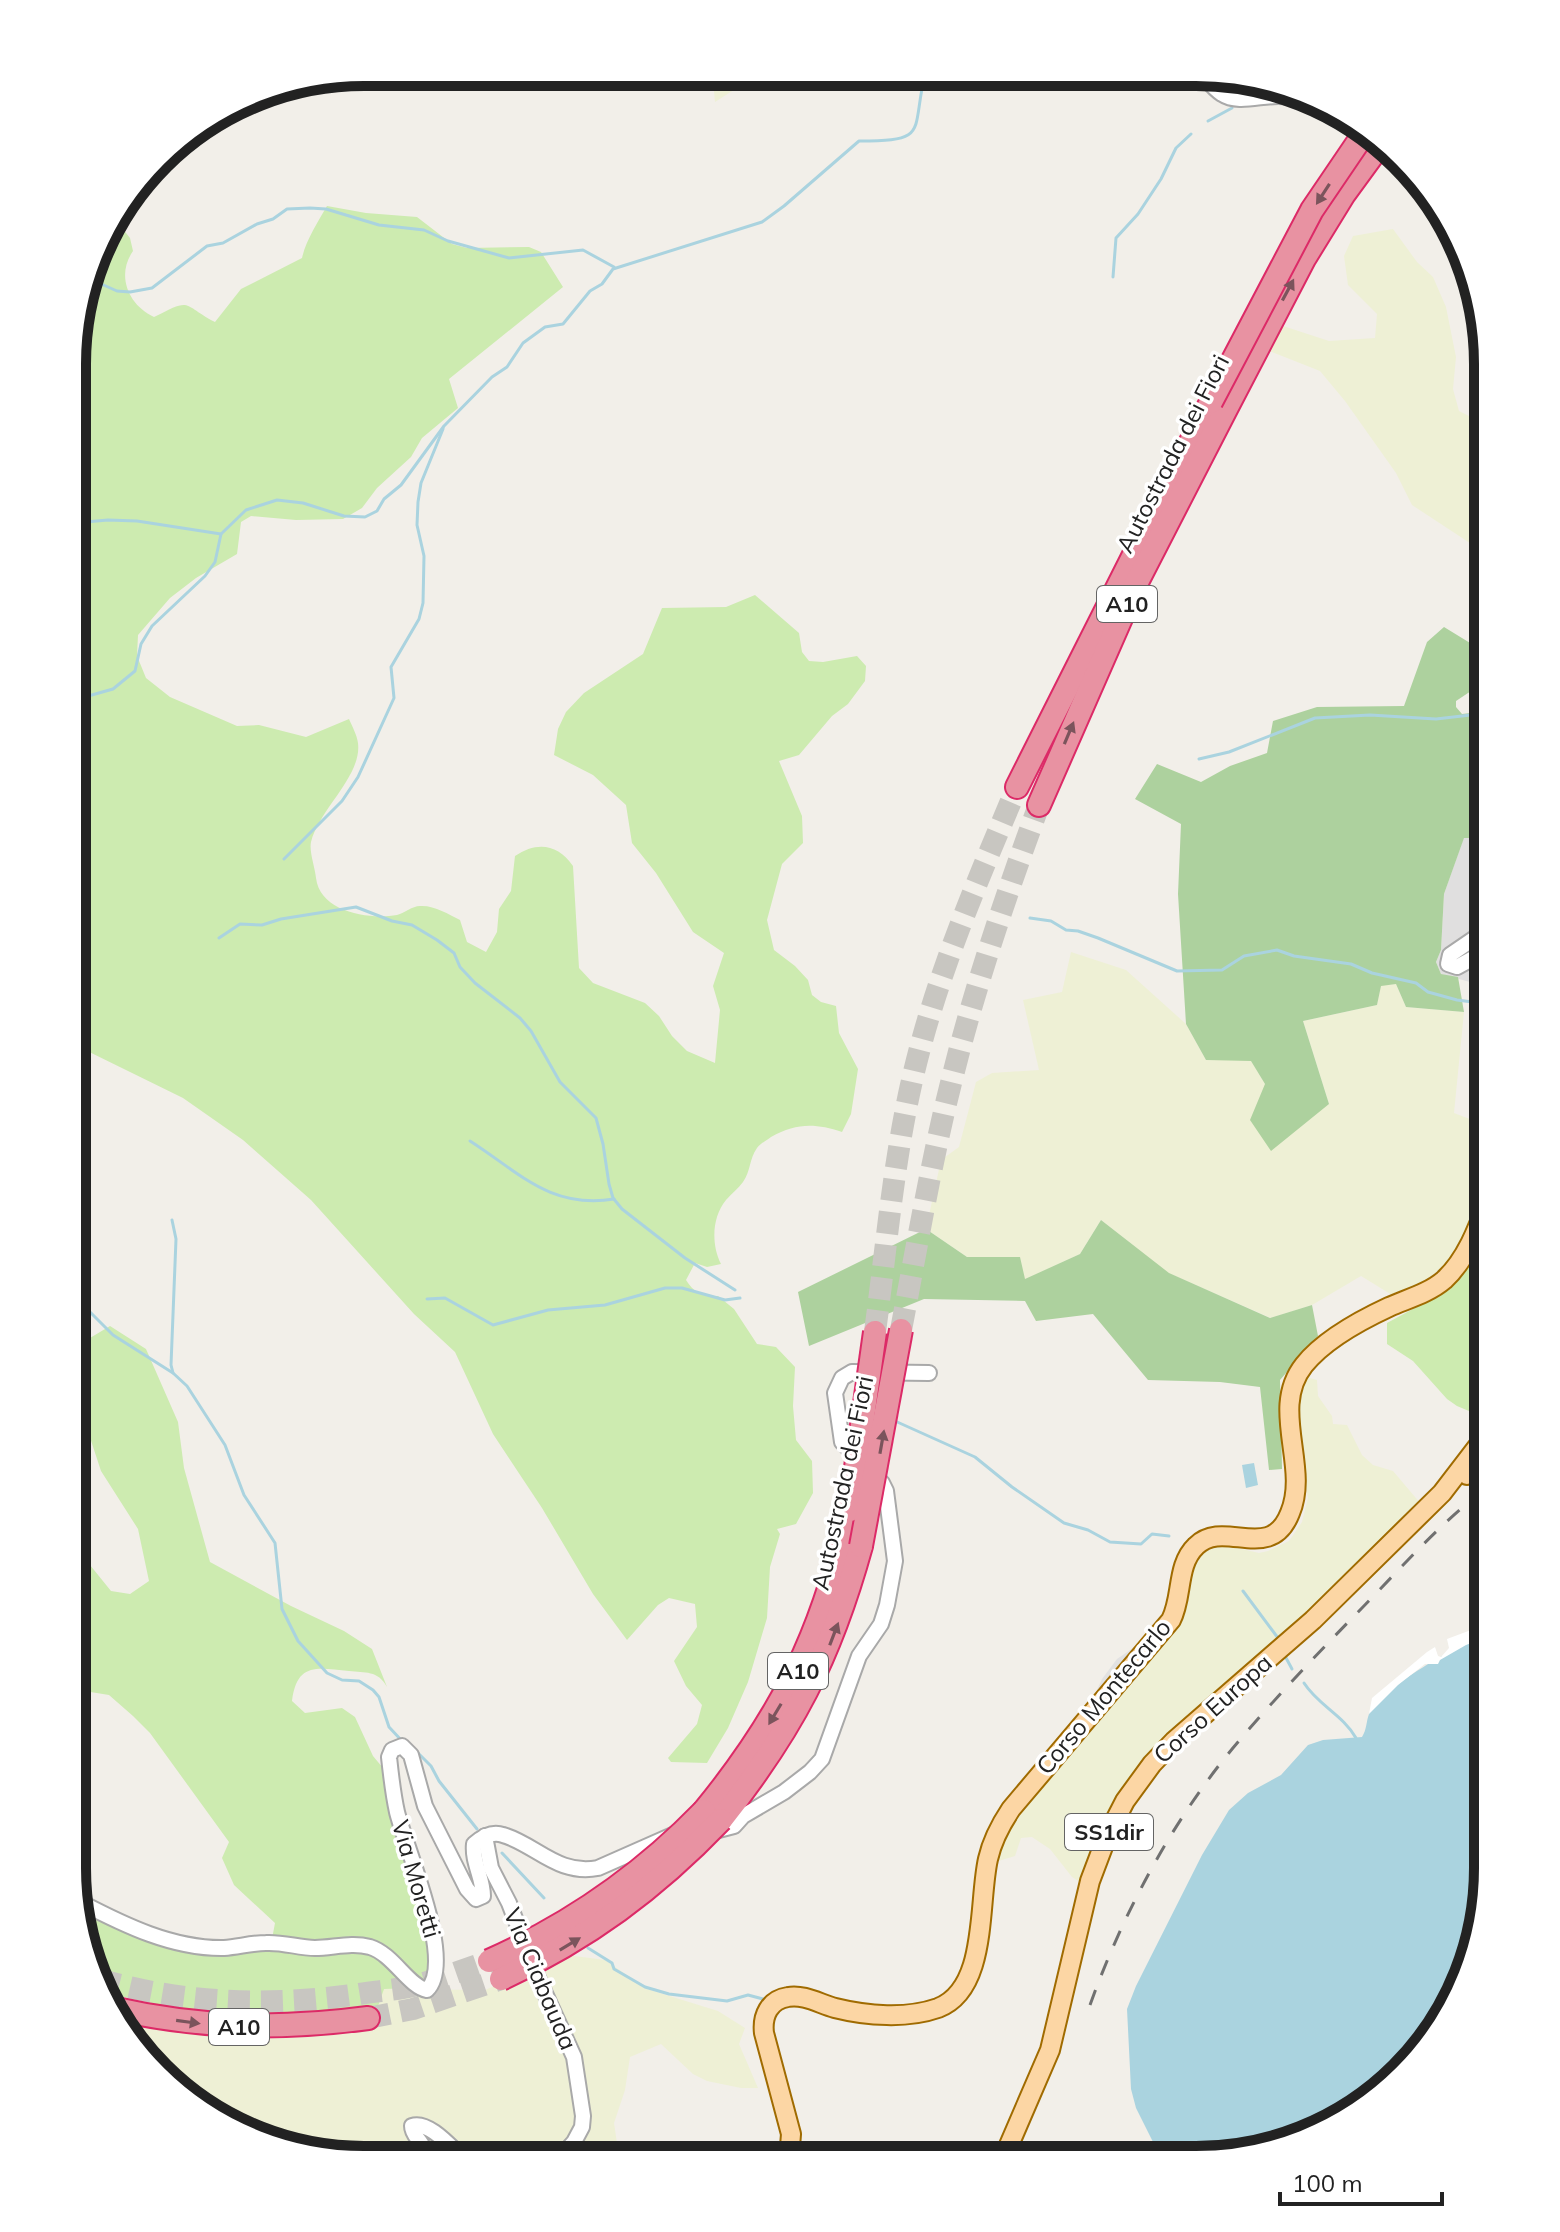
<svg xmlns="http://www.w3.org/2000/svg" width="1560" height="2232" font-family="Mulish,sans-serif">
<rect width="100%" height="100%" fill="#f2efe9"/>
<!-- residential -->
<polygon fill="#e0dfdf" points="1464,837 1488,838 1488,987 1441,974 1436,962 1441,950 1444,894"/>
<!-- farmland -->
<g fill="#eef0d5">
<polygon points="707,73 739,73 737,88 715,102 713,81"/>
<polygon points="1393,229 1417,262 1433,277 1446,307 1456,357 1453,389 1459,411 1481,422 1484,540 1476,547 1412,505 1396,473 1345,401 1320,371 1264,349 1277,324 1329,341 1375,338 1377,314 1348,285 1344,256 1353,236"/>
<polygon points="1071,952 1126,970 1186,1024 1206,1060 1251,1060 1265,1084 1329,1104 1303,1021 1377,1005 1381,985 1396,984 1406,1007 1464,1012 1454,1113 1488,1126 1488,1167 1459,1250 1440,1269 1413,1290 1392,1295 1361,1276 1312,1305 1271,1318 1168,1273 1101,1220 1080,1254 1024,1280 1019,1257 967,1257 926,1229 941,1160 959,1147 976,1082 992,1073 1039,1070 1023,1000 1062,992"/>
<polygon points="1306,1377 1317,1380 1318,1396 1332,1416 1333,1424 1347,1425 1362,1455 1373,1465 1393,1471 1421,1504 1297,1623 1170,1735 1083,1884 1072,1877 1050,1849 1032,1837 1021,1838 1015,1856 995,1862 1008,1828 1180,1621 1184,1611 1192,1566 1198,1556 1210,1548 1229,1546 1259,1553 1268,1551 1289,1541 1302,1522 1308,1498 1298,1437 1298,1399"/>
<polygon points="567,1955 605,1960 647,1989 718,2011 745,2028 739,2044 758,2088 741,2088 707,2081 693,2074 661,2044 630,2057 625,2090 614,2123 618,2150 613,2158 326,2158 201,2111 121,2018 376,2012 383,1989 485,1990"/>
</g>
<!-- grass -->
<g fill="#cdebb0">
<path d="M327,206L366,213L417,217L452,244L467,248L529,247L541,252L563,287L449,379L458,408L422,438L411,457L377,488L362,508L343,519L296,520L251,516L241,522L237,554L196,578L170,598L138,635L137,656L146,678L170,697L237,726L259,725L306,737L349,719C352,726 357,735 358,743C362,776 320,808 311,842C309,852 315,867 316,878C320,912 369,920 397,915C405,913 412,906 420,906C434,905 448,914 460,920L467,942L486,952L497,932L499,909L511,891L515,856C537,841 558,844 573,866L579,968L593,983L645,1003L659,1016L672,1036L687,1051L715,1063L720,1010L713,986L724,953L693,932L656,873L632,843L626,805L593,775L554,755L558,729L566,712L584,693L643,654L662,608L726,607L755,595L799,633L802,652L809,661L823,662L857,656L866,666L865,681L848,704L832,716L799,755L779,761L802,816L803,843L782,864L767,920L774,950L795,966L808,980L812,995L821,1002L836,1006L839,1033L858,1069L851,1114L842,1132C815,1123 796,1123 771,1137C766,1141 761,1143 757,1148C749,1159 751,1171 743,1182C738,1189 732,1193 726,1200C712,1217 711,1244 721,1264L707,1267L695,1263L686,1280C694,1293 703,1297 718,1296L734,1309L757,1344L776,1347L795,1367L793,1406L796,1440L812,1461L813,1493L796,1524L777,1529L780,1534L770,1567L767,1618L748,1682L728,1728L707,1763L671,1762L668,1758L697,1724L702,1705L686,1686L674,1661L697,1627L695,1604L669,1598L658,1605L627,1640L593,1594L542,1508L493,1434L455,1352L414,1314L311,1200L243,1140L183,1098L73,1044L75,325L111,219H115L130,238L133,251C116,275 128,305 154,317C193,297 181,304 215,322L241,289L302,258C306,240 318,222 327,206Z"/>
<polygon points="1488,1223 1488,1419 1457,1406 1447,1399 1413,1361 1387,1344 1387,1323 1448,1290 1456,1280"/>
<path d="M110,1326L146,1349L178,1422L184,1468L210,1562L291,1606L344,1631L372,1649L387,1687C378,1670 365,1673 349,1671C317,1668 297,1662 292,1701L305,1713L342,1708L355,1717L373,1756L383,1768L390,1787L432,1938L429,1980L418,1988L384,1989L376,2012L361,2015H230L200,2011H179L138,1999L101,1994L80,1905L189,1950L272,1939L275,1923L234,1885L222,1858L229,1842L150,1733L133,1716L109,1695L72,1689L73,1544L111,1591L130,1594L149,1581L138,1529L101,1471L73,1386L75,1347Z"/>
</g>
<!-- forest -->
<g fill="#add19e">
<polygon points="1444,627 1475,646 1474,689 1456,701 1456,707 1462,714 1488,711 1488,838 1464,838 1444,894 1441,950 1436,962 1441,974 1458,977 1464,1012 1406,1007 1396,984 1381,986 1377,1005 1303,1021 1329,1104 1271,1151 1250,1120 1265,1084 1251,1061 1206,1060 1186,1024 1178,894 1181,824 1135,799 1157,764 1201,782 1230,766 1267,753 1273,721 1317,707 1404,706 1427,642"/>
<polygon points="1101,1220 1169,1273 1270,1318 1312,1305 1318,1336 1280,1380 1282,1469 1269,1470 1260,1387 1220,1382 1148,1380 1093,1314 1036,1321 1025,1301 924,1299 809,1346 798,1292 926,1229 967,1257 1020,1257 1025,1279 1080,1254"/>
</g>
<!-- parking -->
<polygon fill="#e2e2e2" points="1139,1644 1141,1645 1092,1701 1102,1679 1117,1659"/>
<!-- water -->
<g fill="#aad3df">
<polygon points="1254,1463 1258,1485 1246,1488 1242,1465"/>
<path d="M1487,1637V1888L1439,2031L1325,2130L1197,2160H1162L1136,2108L1131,2089L1127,2009L1136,1986L1202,1855L1229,1810L1248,1793L1281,1775L1308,1745L1323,1740L1362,1737C1367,1729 1366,1722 1369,1714C1381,1687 1460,1643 1487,1637Z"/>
</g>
<!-- pier -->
<polygon fill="#fff" points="1487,1621 1487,1637 1466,1645 1440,1660 1438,1664 1425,1664 1398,1685 1369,1714 1372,1698 1427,1652 1435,1647 1438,1656 1441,1657 1449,1648 1447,1639 1479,1627"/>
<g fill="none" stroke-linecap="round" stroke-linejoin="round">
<!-- stream -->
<g stroke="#aad3df" stroke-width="3">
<polyline points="1250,94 1257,87"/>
<polyline points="1208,121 1232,108"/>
<polyline points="1113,277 1116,238 1138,214 1161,179 1176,148 1191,134"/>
<polyline points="90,279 117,291 130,292 152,288 207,246 223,243 257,224 273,219 287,209 310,208 326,209 379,225 424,230 448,241 509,258 583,250 614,267"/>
<polyline points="74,523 108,520 137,521 221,534"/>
<path d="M74,700L113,689L135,671L141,644L152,626L205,576L215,562L221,534L246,510L277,500L303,503L344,516L365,517L377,511L384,499L401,485L444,426L492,377L507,367L523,343L545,327L563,324L590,291L602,284L613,269L762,222L784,206L859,141C930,141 911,133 925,74"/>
<polyline points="1199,759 1229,752 1315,718 1370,715 1436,719 1488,713"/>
<polyline points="284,859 342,801 358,777 394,698 391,667 419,619 423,603 424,556 417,525 418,502 421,483 443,429"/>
<polyline points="1030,918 1051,921 1066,930 1078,931 1098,938 1177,971 1222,970 1244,956 1277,950 1294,956 1351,964 1372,973 1416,983 1428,992 1457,1000 1488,1004"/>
<polyline points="219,938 240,924 262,925 281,919 356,907 392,921 412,925 437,940 454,953 460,967 475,983 520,1018 531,1031 560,1082 596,1118 603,1144 609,1184 613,1198 622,1209 685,1258 735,1290"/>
<path d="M470,1141C520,1173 550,1209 614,1199"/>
<polyline points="172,1220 176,1239 171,1365 173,1373"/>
<polyline points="73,1295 113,1335 173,1373 187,1386 225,1445 244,1495 275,1543 282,1609 298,1641 327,1673 342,1680 359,1681 373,1690 379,1697 389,1727 402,1741"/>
<polyline points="427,1299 445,1298 493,1325 548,1310 605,1305 665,1288 682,1288 725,1300 740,1298"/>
<polyline points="895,1421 975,1457 1012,1487 1064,1523 1088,1530 1110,1542 1141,1544 1152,1534 1169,1536"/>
<polyline points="1243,1591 1278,1638"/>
<polyline points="1285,1656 1292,1669"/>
<path d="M1304,1683C1318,1705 1343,1715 1356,1738"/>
<polyline points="415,1750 431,1766 439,1781 477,1829"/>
<polyline points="502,1853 544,1898"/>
<polyline points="588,1948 612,1963 614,1969 645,1987 669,1994 727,2001 748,1995 763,1999"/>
</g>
<!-- highway-tunnel -->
<g stroke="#c8c6c1" stroke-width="22" stroke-dasharray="22 11" stroke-linecap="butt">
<path d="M901,1330C917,1246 931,1162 952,1079C975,986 1006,895 1039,805"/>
<path d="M875,1332C886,1250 893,1166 911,1085C934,981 976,884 1017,787"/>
<path d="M98,1979C185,2004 270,2007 359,1994C377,1991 396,1990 413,1986C439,1979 464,1970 489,1961"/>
<polyline points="368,2018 413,2009 501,1979"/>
</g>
<!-- minor casing -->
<g stroke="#a9a9a9" stroke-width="18">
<g id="minor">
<path d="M1202,74C1208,81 1214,89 1222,94C1240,106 1268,92 1288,97"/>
<polyline points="1344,120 1374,132"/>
<polyline points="1488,950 1457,967 1448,964 1450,955 1488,929"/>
<polyline points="711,1832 734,1826 743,1816 784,1792 810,1772 822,1759 859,1656 881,1624 887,1605 895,1561 886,1491 882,1483 842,1442 835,1393 842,1378 852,1372 929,1373"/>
<polyline points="485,1836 491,1868 509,1903 538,1978 574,2057 583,2116 582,2127 574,2142 565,2152 550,2158"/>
<path d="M80,1902C124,1925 173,1949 224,1948C238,1947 252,1943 266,1943C283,1942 299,1948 315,1948C333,1948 351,1942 370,1947C393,1954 409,1987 427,1990C456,1962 406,1849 397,1812C393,1794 391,1776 389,1757L392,1750L402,1746L411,1755L425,1806L467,1889L476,1899L483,1896C483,1878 472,1862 474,1844C482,1837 492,1831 503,1835C535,1844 558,1876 598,1868L675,1834"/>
<path d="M423,2158C428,2142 412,2139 412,2126C428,2120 451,2147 463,2158"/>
</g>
</g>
<!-- major casing -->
<g stroke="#a06b00" stroke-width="22">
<g id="major">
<polyline points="1467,1475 1488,1454"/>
<path d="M789,2159L791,2134L764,2033C762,2016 769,2000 788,1997C804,1994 820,2004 835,2008C867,2016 907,2019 938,2008C988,1989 978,1903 988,1859C992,1841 1001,1824 1011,1809L1171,1620C1183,1597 1176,1565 1196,1546C1224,1518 1270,1564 1290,1513C1310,1466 1269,1409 1304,1365C1324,1340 1361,1320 1389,1307C1407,1299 1429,1293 1444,1280C1466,1260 1478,1228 1488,1201"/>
<polyline points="1003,2159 1050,2050 1090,1881 1107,1836 1125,1801 1152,1764 1174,1741 1313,1620 1442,1493 1488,1433"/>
</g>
</g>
<!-- highway casing -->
<g stroke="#dc2a67" stroke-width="26">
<g id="highway">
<polyline points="1017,787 1211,402"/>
<polyline points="1039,805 1136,584 1226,409 1304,259 1344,194 1382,142"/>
<path d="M704,1811C782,1716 824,1631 850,1510"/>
<path d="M721,1820C793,1729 830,1658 861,1546"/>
<path d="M111,2008C200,2028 278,2030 368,2018"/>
</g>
</g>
<!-- minor -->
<use href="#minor" stroke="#fff" stroke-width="14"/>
<!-- major -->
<use href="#major" stroke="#fcd6a4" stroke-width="18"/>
<!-- highway -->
<use href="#highway" stroke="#e892a2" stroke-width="22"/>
<!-- rail -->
<path stroke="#707070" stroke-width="3" stroke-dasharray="16 16" stroke-linecap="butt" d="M1090,2005C1123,1913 1174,1817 1238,1742C1277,1696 1319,1652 1361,1609C1402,1567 1441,1522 1488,1487"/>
<!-- highway-bridge casing -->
<g stroke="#dc2a67" stroke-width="26" stroke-linecap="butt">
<g id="highway-bridge">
<polyline points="1211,402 1312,210 1367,129"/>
<polyline points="850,1510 875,1332"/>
<polyline points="861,1546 901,1330"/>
<path d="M489,1961C570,1925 642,1875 704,1811"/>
<path d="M501,1979C587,1939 655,1889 721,1820"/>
</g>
</g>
<!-- highway-bridge -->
<use href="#highway-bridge" stroke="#e892a2" stroke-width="22"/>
</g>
<!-- one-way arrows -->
<defs><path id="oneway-solid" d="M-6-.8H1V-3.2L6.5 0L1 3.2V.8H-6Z" transform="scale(2)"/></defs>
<g fill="#7b545c">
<use href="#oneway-solid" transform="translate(1323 194) rotate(123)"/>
<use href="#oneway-solid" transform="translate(1288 290) rotate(-62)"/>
<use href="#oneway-solid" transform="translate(1069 733) rotate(-67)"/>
<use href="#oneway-solid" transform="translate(882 1442) rotate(-80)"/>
<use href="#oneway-solid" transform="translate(834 1634) rotate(-69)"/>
<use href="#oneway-solid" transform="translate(775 1714) rotate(121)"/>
<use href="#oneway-solid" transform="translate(570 1944) rotate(-31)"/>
<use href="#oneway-solid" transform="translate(188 2022) rotate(8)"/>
</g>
<g text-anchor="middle" stroke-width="7" stroke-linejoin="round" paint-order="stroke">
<!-- shield labels -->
<g fill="#fff" stroke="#646464" stroke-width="2">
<rect x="1097" y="586" width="60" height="36" rx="6"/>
<rect x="768" y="1653" width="60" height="36" rx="6"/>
<rect x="1065" y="1814" width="88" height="36" rx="6"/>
<rect x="209" y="2009" width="60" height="36" rx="6"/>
</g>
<g font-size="22" font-weight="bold" fill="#222">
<text x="1127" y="612">A10</text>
<text x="798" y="1679">A10</text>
<text x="1109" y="1840">SS1dir</text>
<text x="239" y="2035">A10</text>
</g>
<!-- street labels -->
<g font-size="24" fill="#222" stroke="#fff">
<text transform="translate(1173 454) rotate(-63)" y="8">Autostrada dei Fiori</text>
<text transform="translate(843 1483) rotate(-78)" y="8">Autostrada dei Fiori</text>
<text transform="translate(1104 1697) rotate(-50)" y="8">Corso Montecarlo</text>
<text transform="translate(1213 1709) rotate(-42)" y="8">Corso Europa</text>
<text transform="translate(416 1879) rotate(74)" y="8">Via Moretti</text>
<text transform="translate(540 1979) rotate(67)" y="8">Via Ciabauda</text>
</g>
</g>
<!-- crop -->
<path d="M0 0H1560V2232H0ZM364 86H1196A278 278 0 0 1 1474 364V1868A278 278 0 0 1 1196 2146H364A278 278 0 0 1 86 1868V364A278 278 0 0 1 364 86Z" fill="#fff" fill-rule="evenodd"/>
<path fill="none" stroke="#222" stroke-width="10" d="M364 86H1196A278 278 0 0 1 1474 364V1868A278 278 0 0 1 1196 2146H364A278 278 0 0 1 86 1868V364A278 278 0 0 1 364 86Z"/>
<!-- scale -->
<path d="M1280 2192v12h162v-12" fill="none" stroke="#222222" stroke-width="4"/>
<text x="1292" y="2192" font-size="24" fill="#222222" stroke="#ffffff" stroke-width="6" paint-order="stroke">100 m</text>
</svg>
